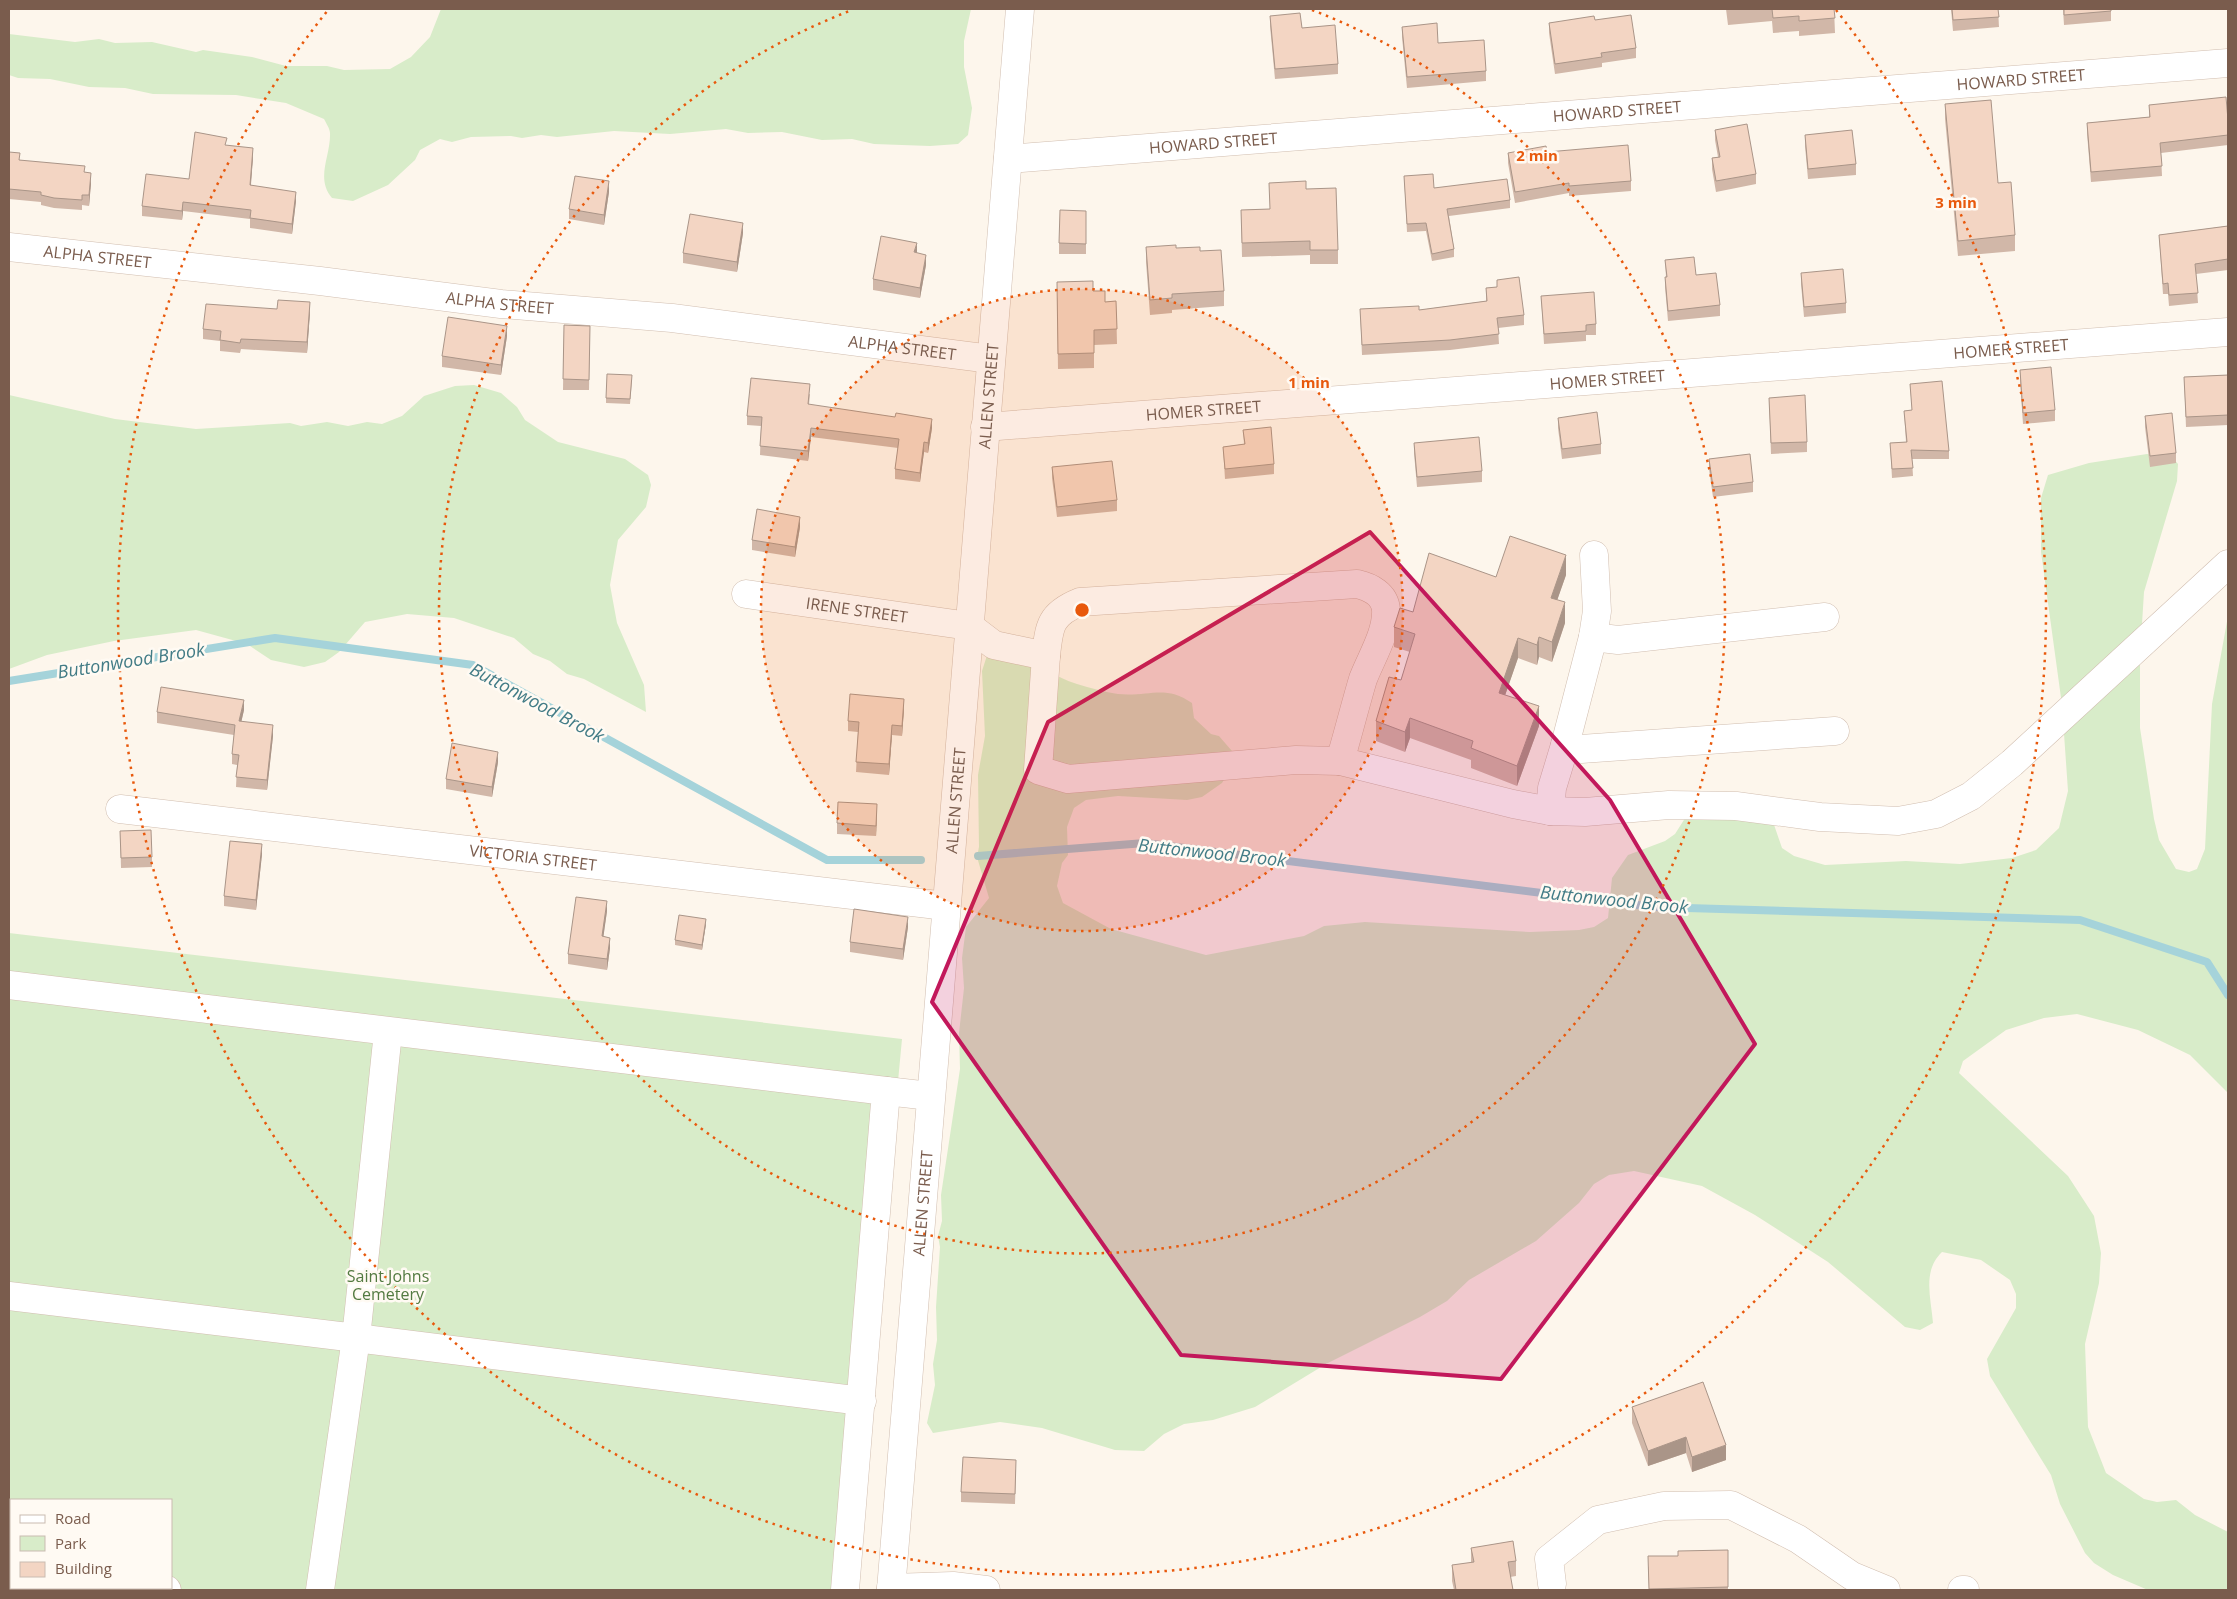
<svg xmlns="http://www.w3.org/2000/svg" width="2237" height="1599" font-family="'Open Sans',sans-serif">
<rect width="100%" height="100%" fill="#fdf6ec"/>
<!-- green -->
<g fill="#d8ecc9" fill-rule="evenodd">
<path d="M441,9H971L964,41V67L972,108L968,135L958,144L930,146L874,144L852,139L822,140L782,132L748,133L726,129L670,134L614,131L557,137L541,135L522,138L511,136L471,137L452,142L440,139L420,150L415,160L388,185L353,201L332,198C315,178 331,156 330,133C330,129 326,123 324,119L286,103L236,95L153,94L125,88L89,87L50,79L18,78L9,75V34L75,42L99,39L115,43L152,42L196,52L203,50L252,57L286,66H327L344,70L390,69L411,57L430,37Z"/>
<polygon points="474,385 501,393 517,407 525,420 558,442 625,459 648,475 651,485 646,507 618,540 610,585 617,623 644,685 646,712 584,679 567,674 550,661 533,654 514,638 454,618 407,614 365,622 339,652 325,662 304,667 271,660 247,644 196,630 114,641 47,655 9,669 9,395 115,419 196,429 290,423 301,426 327,422 348,426 367,422 382,424 402,416 424,396 455,386"/>
<path d="M2147,454L2173,458L2178,464L2177,481L2144,592L2140,656V728L2154,819L2159,840L2176,869L2189,872L2197,869L2205,849L2212,704L2228,616V1093L2190,1055L2138,1030L2077,1014L2044,1018L2006,1030L1963,1061L1959,1073L2068,1176L2094,1216L2101,1253L2099,1283L2085,1344L2088,1427L2106,1473L2144,1499L2157,1502L2176,1500L2195,1515L2228,1532V1590H2148L2113,1575L2094,1563L2085,1553L2060,1504L2051,1475L1990,1376L1987,1359L2016,1308V1294L2010,1280L1981,1260L1942,1252C1922,1271 1931,1298 1933,1323L1920,1330L1905,1327L1828,1262L1755,1215L1702,1186L1634,1171L1609,1175L1594,1184L1579,1203L1536,1241L1469,1280L1447,1301L1420,1317L1326,1364L1255,1407L1213,1420L1184,1424L1164,1434L1144,1451L1115,1450L1042,1428L1000,1422L933,1433L927,1423L935,1385L933,1364L937,1340L936,1307L940,1247L938,1236L942,1221L941,1195L960,1069L959,1033L964,988L962,958L966,927L989,898L977,857L979,847L978,775L985,736L982,671L993,637C1020,653 1047,674 1077,684C1090,688 1105,692 1118,694C1149,697 1165,684 1192,703L1194,718L1211,734L1219,736L1232,751L1229,771L1222,783L1202,797L1187,800L1118,796L1086,800L1074,808L1067,827L1068,855L1062,863L1057,886L1063,903L1111,929L1206,955L1304,936L1324,926L1365,922L1530,932L1579,930L1594,927L1608,918L1612,878L1628,855L1665,841L1675,834L1689,812L1771,816L1782,848L1794,856L1825,865L1906,861L1960,864L2012,858L2036,850L2059,828L2068,791L2062,705L2041,552V498L2048,475L2089,463Z"/>
<path d="M9,933L902,1039L850,1590H9ZM11,1500H171V1588H11Z"/>
</g>
<g fill="none" stroke-linecap="round" stroke-linejoin="round">
<!-- stream -->
<g stroke="#a5d3da" stroke-width="8">
<polyline points="9,681 275,638 473,665 827,860 921,860"/>
<polyline points="978,856 1145,843 1653,907 2080,920 2207,962 2228,995"/>
</g>
<!-- minor casing -->
<g stroke="#d1beb0" stroke-width="29">
<g id="minor">
<path id="s1" d="M1008,159L2228,63"/>
<path id="s2" d="M9,247L320,281L501,304L672,318L991,359"/>
<path id="s3" d="M985,427L2228,332"/>
<path id="s4" d="M746,594L969,626L994,645L1046,656L1038,770L1068,779L1296,760L1340,761L1513,804L1550,811L1585,812L1669,805L1736,806L1820,817L1898,821L1936,814L1971,796L2012,763L2228,564"/>
<polyline points="1593,637 1618,640 1825,617"/>
<path d="M1046,656C1049,626 1050,614 1080,602L1357,584C1370,587 1385,594 1386,610C1387,633 1371,658 1363,679C1355,706 1348,734 1340,761"/>
<polyline points="1565,745 1593,637 1597,611 1594,555"/>
<path id="s5" d="M120,809L946,906"/>
<polyline points="1550,811 1552,788 1565,745 1581,749 1835,731"/>
<polyline points="9,985 886,1091 845,1590"/>
<polyline points="886,1091 930,1096"/>
<polyline points="9,1296 356,1338 388,1032"/>
<polyline points="9,1571 11,1571"/>
<polyline points="1552,1584 1549,1559 1598,1520 1664,1506 1731,1505 1798,1539 1852,1576 1886,1590"/>
<polyline points="147,1588 167,1590"/>
<polyline points="891,1588 953,1586 986,1590"/>
<polyline points="320,1590 356,1338 862,1401"/>
<path id="s6" d="M891,1590L1020,9"/>
<polyline points="1962,1590 1965,1590"/>
</g>
</g>
<!-- minor -->
<use href="#minor" stroke="#fff" stroke-width="28"/>
</g>
<!-- wall -->
<g fill="#d1b7a8">
<polygon points="1726,9 1834,9 1835,33 1799,36 1799,31 1773,33 1772,21 1728,25"/>
<polygon points="1951,9 1998,9 1999,27 1953,31"/>
<polygon points="2063,9 2111,9 2111,21 2064,25"/>
<polygon points="1270,16 1302,28 1338,64 1338,74 1275,79 1270,26"/>
<polygon points="1595,20 1636,48 1636,58 1602,63 1602,67 1555,74 1549,33 1549,23"/>
<polygon points="1402,27 1438,43 1486,71 1486,81 1407,88 1402,37"/>
<polygon points="1945,104 1998,183 2015,235 2015,251 1958,256 1945,119"/>
<polygon points="2149,105 2228,120 2228,145 2161,153 2162,176 2091,182 2087,133 2087,123 2149,117"/>
<polygon points="1715,130 1756,174 1756,184 1716,192 1712,169 1712,158 1718,157 1715,140"/>
<polygon points="1805,135 1856,164 1856,175 1808,179 1805,146"/>
<polygon points="227,146 253,157 251,185 296,201 292,234 250,228 250,219 183,211 182,220 142,216 142,206 189,179"/>
<polygon points="9,152 20,160 85,172 91,183 89,206 82,205 82,210 54,208 41,205 41,202 9,199"/>
<polygon points="1547,152 1631,181 1631,191 1569,196 1569,193 1515,203 1508,163 1508,153"/>
<polygon points="1404,176 1434,188 1510,200 1510,208 1449,216 1454,249 1454,257 1432,261 1426,231 1407,232"/>
<polygon points="1306,189 1338,250 1338,264 1310,264 1310,255 1242,257 1241,210 1270,209"/>
<polygon points="609,192 604,225 569,219 569,209"/>
<polygon points="1086,211 1086,254 1059,254 1059,243"/>
<polygon points="2228,226 2228,270 2196,274 2198,303 2169,306 2168,294 2163,294 2159,235"/>
<polygon points="743,233 737,272 683,263 683,253"/>
<polygon points="1146,247 1176,248 1200,251 1224,291 1224,306 1172,310 1172,313 1150,315 1146,262"/>
<polygon points="917,253 926,265 920,298 873,290 873,279"/>
<polygon points="1665,260 1720,305 1720,316 1668,321 1665,287 1665,277 1666,277"/>
<polygon points="1801,273 1846,303 1846,313 1804,317 1801,284"/>
<polygon points="1497,280 1524,315 1524,325 1498,328 1499,344 1450,350 1362,355 1360,309 1419,310 1486,301 1486,288 1497,287"/>
<polygon points="1093,291 1105,302 1116,301 1117,344 1094,345 1094,368 1058,369 1057,298"/>
<polygon points="1541,296 1596,324 1596,335 1586,335 1586,341 1544,344"/>
<polygon points="310,312 307,353 241,349 240,353 220,351 220,341 203,339 203,329"/>
<polygon points="564,325 590,326 589,390 563,390"/>
<polygon points="507,336 501,375 442,367 442,356"/>
<polygon points="2020,370 2055,410 2055,421 2023,424 2020,380"/>
<polygon points="2228,375 2228,425 2186,427 2184,377"/>
<polygon points="632,380 630,404 606,403 606,398"/>
<polygon points="1910,384 1949,451 1949,459 1912,459 1913,476 1892,478 1890,443 1906,442 1904,411 1912,410"/>
<polygon points="810,394 809,405 932,428 928,453 924,452 920,482 895,479 895,469 898,448 811,437 808,461 760,455 761,426 747,425 747,416"/>
<polygon points="1769,398 1807,442 1807,452 1771,454"/>
<polygon points="2145,416 2176,453 2176,463 2150,467 2145,427"/>
<polygon points="1558,418 1601,444 1601,454 1562,459 1558,428"/>
<polygon points="1243,430 1274,464 1274,474 1225,479 1223,447 1244,444"/>
<polygon points="1414,443 1482,471 1482,482 1417,487 1414,453"/>
<polygon points="1709,459 1753,482 1753,492 1713,497 1709,469"/>
<polygon points="1052,467 1117,500 1117,511 1057,517 1052,478"/>
<polygon points="800,527 795,557 752,550 752,540"/>
<polygon points="1566,575 1557,600 1565,623 1552,662 1539,657 1537,665 1518,658 1505,695 1539,726 1517,786 1471,768 1471,760 1410,738 1405,752 1376,741 1376,721 1401,680 1410,652 1394,647 1394,627 1413,612 1496,577"/>
<polygon points="904,709 902,736 892,735 889,775 856,772 858,732 848,731 848,721"/>
<polygon points="244,710 241,722 273,736 267,790 236,787 237,765 232,764 232,754 234,735 157,723 157,712"/>
<polygon points="498,762 492,797 446,789 446,779"/>
<polygon points="877,815 876,836 837,834 837,823"/>
<polygon points="120,831 152,857 152,867 121,868"/>
<polygon points="262,854 256,910 224,906 224,896"/>
<polygon points="607,911 603,937 610,948 607,970 568,964 568,954"/>
<polygon points="706,924 702,950 675,945 675,940"/>
<polygon points="908,927 903,960 850,952 850,942"/>
<polygon points="1632,1407 1726,1460 1692,1472 1686,1453 1648,1466 1632,1423"/>
<polygon points="1016,1470 1015,1504 961,1502 961,1492"/>
<polygon points="1471,1548 1516,1561 1516,1576 1510,1577 1513,1590 1454,1590 1452,1581 1452,1565 1471,1563"/>
<polygon points="1728,1550 1728,1590 1649,1590 1648,1567 1678,1556"/>
</g>
<!-- shaded-wall -->
<g fill="#aa9588">
<polygon points="253,148 253,157 250,194 250,185"/>
<polygon points="91,173 91,183 89,206 89,195"/>
<polygon points="609,181 609,192 604,225 604,215"/>
<polygon points="296,192 296,201 292,234 292,224"/>
<polygon points="183,202 183,211 182,220 182,211"/>
<polygon points="743,223 743,233 737,272 737,262"/>
<polygon points="917,243 917,253 914,252"/>
<polygon points="926,255 926,265 920,298 920,288"/>
<polygon points="310,302 310,312 307,353 307,342"/>
<polygon points="507,326 507,336 501,375 501,365"/>
<polygon points="932,419 932,428 928,453 928,443"/>
<polygon points="811,428 811,437 808,461 808,451"/>
<polygon points="924,442 924,452 920,482 920,473"/>
<polygon points="800,517 800,527 795,557 795,547"/>
<polygon points="1566,555 1566,575 1551,618 1551,598"/>
<polygon points="1565,602 1565,623 1552,662 1552,642"/>
<polygon points="1539,637 1539,657 1537,665 1537,645"/>
<polygon points="1518,638 1518,658 1499,713 1499,693"/>
<polygon points="904,699 904,709 902,736 902,726"/>
<polygon points="244,700 244,710 239,732 239,721"/>
<polygon points="1539,706 1539,726 1517,786 1517,766"/>
<polygon points="1410,718 1410,738 1405,752 1405,732"/>
<polygon points="273,725 273,736 267,790 267,780"/>
<polygon points="892,725 892,735 889,775 889,764"/>
<polygon points="498,752 498,762 492,797 492,787"/>
<polygon points="877,804 877,815 876,836 876,826"/>
<polygon points="262,844 262,854 256,910 256,900"/>
<polygon points="607,901 607,911 602,947 602,936"/>
<polygon points="908,917 908,927 903,960 903,949"/>
<polygon points="706,919 706,924 702,950 702,945"/>
<polygon points="610,938 610,948 607,970 607,959"/>
<polygon points="1686,1437 1686,1453 1648,1466 1648,1451"/>
<polygon points="1726,1445 1726,1460 1692,1472 1692,1457"/>
</g>
<!-- building -->
<g fill="#f3d5c3" stroke="#aa9588">
<polygon points="1772,9 1834,9 1835,18 1799,21 1799,16 1773,18"/>
<polygon points="1952,9 1998,9 1999,17 1953,20"/>
<polygon points="2064,9 2111,9 2111,11 2064,15"/>
<polygon points="1300,13 1302,28 1335,25 1338,64 1275,69 1270,16"/>
<polygon points="1631,15 1636,48 1601,53 1602,57 1555,64 1549,23 1594,16 1595,20"/>
<polygon points="1437,23 1438,43 1484,40 1486,71 1407,77 1402,27"/>
<polygon points="2226,97 2228,120 2228,135 2160,143 2162,166 2091,172 2087,123 2150,117 2149,105"/>
<polygon points="1991,100 1998,183 2011,182 2015,235 1958,241 1945,104"/>
<polygon points="1747,124 1756,174 1716,181 1712,158 1720,157 1715,130"/>
<polygon points="1852,130 1856,164 1808,169 1805,135"/>
<polygon points="195,132 227,138 225,145 253,148 250,185 296,192 292,224 250,218 251,210 183,202 182,211 142,206 146,174 189,179"/>
<polygon points="1628,145 1631,181 1569,186 1569,183 1515,192 1508,153 1546,146 1547,152"/>
<polygon points="9,152 20,153 19,160 85,166 84,172 91,173 89,195 82,195 82,200 54,198 41,195 41,192 9,189"/>
<polygon points="1433,174 1434,188 1507,179 1510,200 1447,209 1454,249 1432,254 1426,223 1407,224 1404,176"/>
<polygon points="575,176 609,181 604,215 569,209"/>
<polygon points="1306,181 1306,189 1336,188 1338,250 1310,250 1310,241 1242,243 1241,210 1270,209 1269,183"/>
<polygon points="1060,210 1086,211 1086,244 1059,243"/>
<polygon points="690,214 743,223 737,262 683,253"/>
<polygon points="2228,226 2228,259 2195,264 2198,293 2169,295 2168,283 2163,284 2159,235"/>
<polygon points="881,236 917,243 914,252 926,255 920,288 873,279"/>
<polygon points="1176,245 1176,248 1200,247 1200,251 1221,250 1224,291 1172,294 1172,298 1150,300 1146,247"/>
<polygon points="1694,257 1696,275 1716,273 1720,305 1668,311 1665,277 1667,277 1665,260"/>
<polygon points="1843,269 1846,303 1804,307 1801,273"/>
<polygon points="1519,277 1524,315 1497,318 1499,334 1450,340 1362,345 1360,309 1419,306 1419,310 1487,301 1486,288 1497,287 1497,280"/>
<polygon points="1093,281 1093,291 1105,291 1105,302 1116,301 1117,329 1094,330 1094,353 1058,354 1057,282"/>
<polygon points="1594,292 1596,324 1586,325 1586,331 1544,334 1541,296"/>
<polygon points="278,300 310,302 307,342 241,339 240,343 220,340 221,331 203,329 206,304 277,309"/>
<polygon points="448,317 507,326 501,365 442,356"/>
<polygon points="564,325 590,326 589,380 563,379"/>
<polygon points="2051,367 2055,410 2023,413 2020,370"/>
<polygon points="607,374 632,375 630,399 606,398"/>
<polygon points="2228,375 2228,415 2186,417 2184,377"/>
<polygon points="751,378 810,384 808,404 895,417 896,413 932,419 928,443 924,442 920,473 895,469 899,439 811,428 808,451 760,446 762,417 747,416"/>
<polygon points="1942,381 1949,451 1911,450 1913,468 1892,469 1890,443 1907,442 1904,411 1912,410 1910,384"/>
<polygon points="1805,395 1807,442 1771,443 1769,398"/>
<polygon points="1597,412 1601,444 1562,449 1558,418"/>
<polygon points="2172,413 2176,453 2150,456 2145,416"/>
<polygon points="1271,427 1274,464 1225,469 1223,447 1245,444 1243,430"/>
<polygon points="1479,437 1482,471 1417,477 1414,443"/>
<polygon points="1750,454 1753,482 1713,487 1709,459"/>
<polygon points="1112,461 1117,500 1057,507 1052,467"/>
<polygon points="757,509 800,517 795,547 752,540"/>
<polygon points="1510,536 1566,555 1551,598 1565,602 1552,642 1539,637 1537,645 1518,638 1499,693 1539,706 1517,766 1471,748 1473,741 1410,718 1405,732 1376,721 1389,677 1401,680 1415,634 1394,627 1400,608 1413,612 1429,553 1496,577"/>
<polygon points="161,687 244,700 239,721 273,725 267,780 236,777 239,755 232,754 235,725 157,712"/>
<polygon points="850,694 904,699 902,726 892,725 889,764 856,762 859,722 848,721"/>
<polygon points="452,743 498,752 492,787 446,779"/>
<polygon points="838,802 877,804 876,826 837,823"/>
<polygon points="151,830 152,857 121,858 120,831"/>
<polygon points="230,841 262,844 256,900 224,896"/>
<polygon points="576,897 607,901 602,936 610,938 607,959 568,954"/>
<polygon points="854,909 908,917 903,949 850,942"/>
<polygon points="679,915 706,919 702,945 675,940"/>
<polygon points="1703,1382 1726,1445 1692,1457 1686,1437 1648,1451 1632,1407"/>
<polygon points="963,1457 1016,1460 1015,1494 961,1492"/>
<polygon points="1513,1541 1516,1561 1508,1562 1513,1590 1456,1590 1452,1565 1474,1562 1471,1548"/>
<polygon points="1728,1550 1728,1587 1649,1589 1648,1556 1678,1556 1678,1551"/>
</g>
<!-- marked area -->
<path fill="#c2185b" fill-opacity="0.2" stroke="#c2185b" stroke-width="4" stroke-linejoin="round" d="M1370,532L1610,800L1755,1044L1501,1379L1181,1355L932,1002L1048,722Z"/>
<!-- distance rings -->
<circle cx="1082" cy="610" r="321" fill="#e8590c" fill-opacity=".12"/>
<g fill="none" stroke="#e8590c" stroke-width="2.5" stroke-dasharray="2.5 5">
<circle cx="1082" cy="610" r="321"/>
<path d="M1312 10A643 643 0 1 1 852 10"/>
<path d="M1836 10A964 964 0 1 1 328 10"/>
</g>
<g text-anchor="middle" stroke-width="5" stroke-linejoin="round" paint-order="stroke">
<!-- street labels -->
<g font-size="16" fill="#7a5c4d" stroke="#fffaf3">
<text dy="6" stroke="none"><textPath href="#s1" startOffset="1016">HOWARD STREET</textPath></text>
<text dy="6" stroke="none"><textPath href="#s1" startOffset="611">HOWARD STREET</textPath></text>
<text dy="6" stroke="none"><textPath href="#s1" startOffset="206">HOWARD STREET</textPath></text>
<text dy="6" stroke="none"><textPath href="#s2" startOffset="89">ALPHA STREET</textPath></text>
<text dy="6" stroke="none"><textPath href="#s2" startOffset="494">ALPHA STREET</textPath></text>
<text dy="6" stroke="none"><textPath href="#s2" startOffset="899">ALPHA STREET</textPath></text>
<text dy="6" stroke="none"><textPath href="#s3" startOffset="1029">HOMER STREET</textPath></text>
<text dy="6" stroke="none"><textPath href="#s3" startOffset="624">HOMER STREET</textPath></text>
<text dy="6" stroke="none"><textPath href="#s6" startOffset="1198">ALLEN STREET</textPath></text>
<text dy="6" stroke="none"><textPath href="#s3" startOffset="219">HOMER STREET</textPath></text>
<text dy="6" stroke="none"><textPath href="#s4" startOffset="112">IRENE STREET</textPath></text>
<text dy="6" stroke="none"><textPath href="#s6" startOffset="792">ALLEN STREET</textPath></text>
<text dy="6" stroke="none"><textPath href="#s5" startOffset="416">VICTORIA STREET</textPath></text>
<text dy="6" stroke="none"><textPath href="#s6" startOffset="388">ALLEN STREET</textPath></text>
</g>
<!-- park labels -->
<g font-size="16" fill="#537a41" stroke="#fffaf3">
<text x="388" y="1282">Saint Johns<tspan x="388" dy="18">Cemetery</tspan></text>
</g>
<!-- water labels -->
<g font-size="18" font-style="italic" fill="#437c86" stroke="#fffaf3">
<text transform="translate(131 661) rotate(-9)" y="6">Buttonwood Brook</text>
<text transform="translate(537 703) rotate(28)" y="6">Buttonwood Brook</text>
<text transform="translate(1212 853) rotate(6)" y="6">Buttonwood Brook</text>
<text transform="translate(1614 900) rotate(6)" y="6">Buttonwood Brook</text>
</g>
</g>
<circle cx="1082" cy="610" r="8" fill="#e8590c" stroke="#fffaf3" stroke-width="2.5"/>
<g font-size="15" text-anchor="middle" font-weight="bold" fill="#e8590c" stroke="#fffaf3" stroke-width="5" stroke-linejoin="round" paint-order="stroke">
<text x="1537" y="161">2 min</text>
<text x="1956" y="208">3 min</text>
<text x="1309" y="388">1 min</text>
</g>
<!-- border -->
<rect width="2237" height="1599" fill="none" stroke="#7a5c4d" stroke-width="20"/>
<!-- legend -->
<rect x="10" y="1499" width="162" height="90" fill="#fffaf3" stroke="#cabbb1"/>
<rect x="20" y="1515" width="25" height="8" fill="#ffffff" stroke="#cabbb1"/>
<text x="55" y="1524" font-size="15" fill="#7a5c4d">Road</text>
<rect x="20" y="1536" width="25" height="15" fill="#d8ecc9" stroke="#cabbb1"/>
<text x="55" y="1549" font-size="15" fill="#7a5c4d">Park</text>
<rect x="20" y="1562" width="25" height="15" fill="#f3d5c3" stroke="#cabbb1"/>
<text x="55" y="1574" font-size="15" fill="#7a5c4d">Building</text>
</svg>
